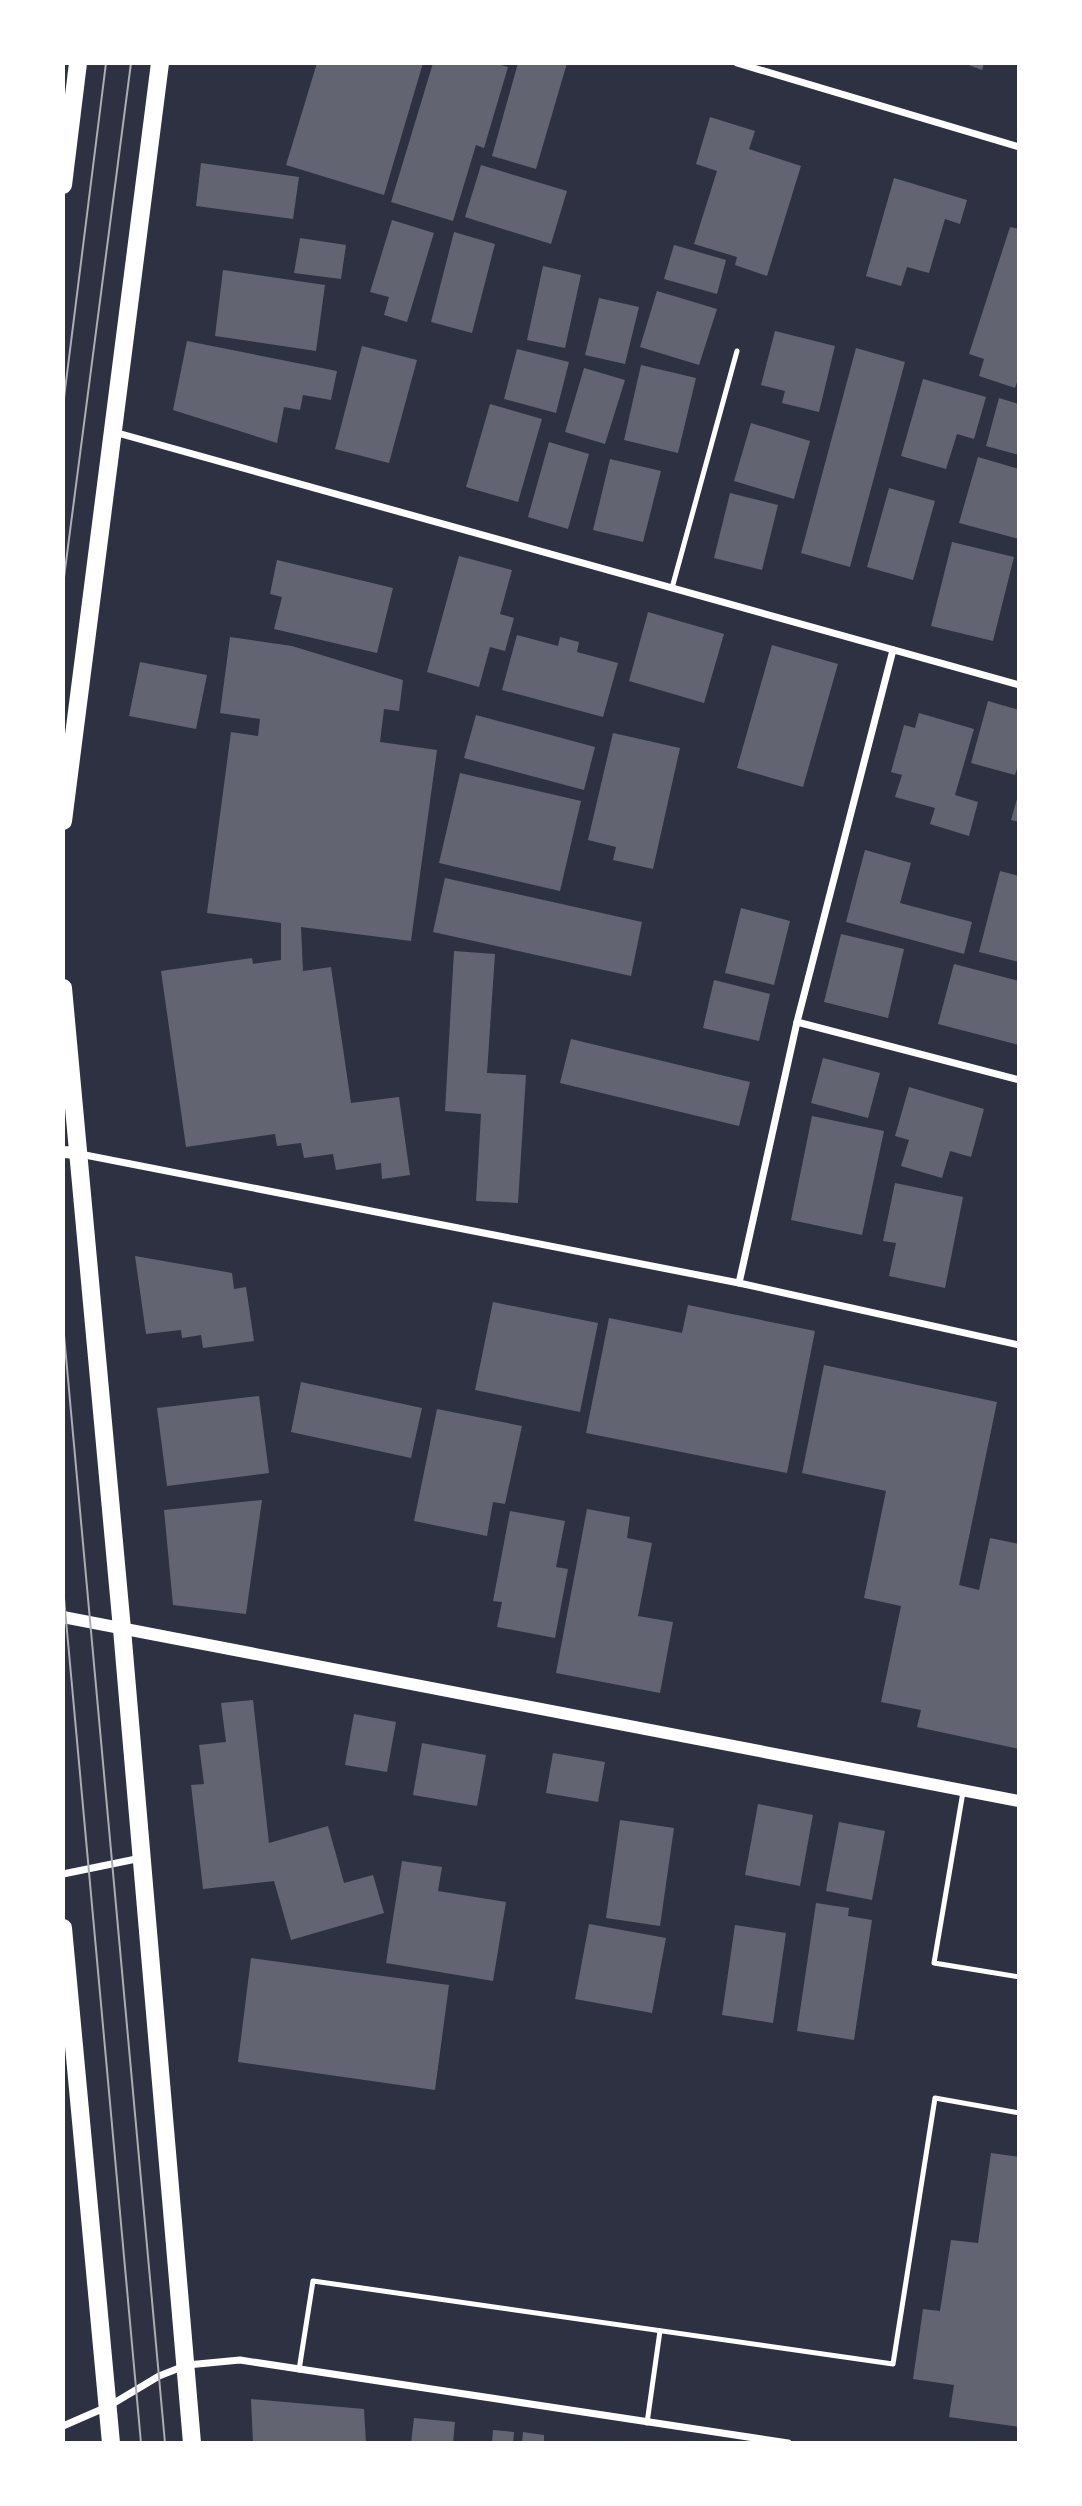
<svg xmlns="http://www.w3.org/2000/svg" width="1082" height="2506" font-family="'PT Sans Narrow',sans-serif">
<rect width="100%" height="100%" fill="#2d3142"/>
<!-- building -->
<g fill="#626471">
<polygon points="317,63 423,63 384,195 286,165"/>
<polygon points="433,63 493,63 508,67 484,148 476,145 453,221 391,202"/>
<polygon points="518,63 567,63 536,169 492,156"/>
<polygon points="963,63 984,63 982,70"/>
<polygon points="710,117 755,131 749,149 801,166 767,276 735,265 737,257 694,244 717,171 696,164"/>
<polygon points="201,163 299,177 293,219 196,206"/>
<polygon points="481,165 567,191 551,244 465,217"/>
<polygon points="894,178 967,200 960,224 945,219 929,273 907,267 901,286 866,276"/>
<polygon points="392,220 434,233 407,322 384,315 389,297 370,292"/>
<polygon points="1010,227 1019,229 1019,377 1015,388 979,376 984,359 969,354"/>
<polygon points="454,232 495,244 472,333 431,322"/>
<polygon points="300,238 346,245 341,279 294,273"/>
<polygon points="674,245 726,260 717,294 664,279"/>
<polygon points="543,266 581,275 565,348 527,340"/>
<polygon points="223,270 325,285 316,351 215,336"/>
<polygon points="657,291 717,309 699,365 640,347"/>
<polygon points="599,298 639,307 625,364 585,355"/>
<polygon points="775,331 835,346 819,412 782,403 785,391 761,385"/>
<polygon points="187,341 337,371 331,400 303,395 300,410 284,407 277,443 173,410"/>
<polygon points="362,346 417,360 389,463 335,449"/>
<polygon points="856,348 905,362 850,567 801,553"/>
<polygon points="517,349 569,362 556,413 504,399"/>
<polygon points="641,365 696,378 678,453 624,440"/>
<polygon points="584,368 625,380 605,444 565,432"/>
<polygon points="923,379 986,397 974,439 957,434 946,469 901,456"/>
<polygon points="999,398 1019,404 1019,455 986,446"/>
<polygon points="490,404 542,419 518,502 466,487"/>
<polygon points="751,423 810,441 794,499 734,481"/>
<polygon points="549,442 589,454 568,529 528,517"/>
<polygon points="978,457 1019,469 1019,539 959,523"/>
<polygon points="610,459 661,471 643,542 593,530"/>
<polygon points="889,488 935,501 913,580 867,567"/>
<polygon points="730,493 778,505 762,570 714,558"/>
<polygon points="952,542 1014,557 993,641 931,626"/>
<polygon points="459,556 512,570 500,614 514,618 505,651 490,647 479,687 427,672"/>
<polygon points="277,560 393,588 377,653 274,629 282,597 270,594"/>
<polygon points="648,612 724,634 704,703 629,681"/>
<polygon points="517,635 558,646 560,637 579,642 577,652 618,663 603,717 502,690"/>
<polygon points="230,637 292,646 403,680 399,711 384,709 380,742 437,750 411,941 301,927 303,971 331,967 351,1103 399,1097 410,1175 382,1179 381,1163 336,1170 333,1154 304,1158 301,1143 277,1146 275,1134 186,1147 161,971 252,958 253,964 281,960 281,923 207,913 231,732 258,736 260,719 220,713"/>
<polygon points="772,645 838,664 803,787 737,768"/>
<polygon points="140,662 207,675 196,729 129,716"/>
<polygon points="988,701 1019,710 1019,762 1015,775 971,763"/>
<polygon points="919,713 974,729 955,795 978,802 969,836 930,824 935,808 895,797 902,775 891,772 904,725 915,728"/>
<polygon points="476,715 595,747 584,790 464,758"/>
<polygon points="613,733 680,748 653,869 613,860 616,847 588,840"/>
<polygon points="460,773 581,801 560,891 439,863"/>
<polygon points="1019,792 1019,822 1011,820"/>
<polygon points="865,850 911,863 900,903 972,922 964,954 846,922"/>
<polygon points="1000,871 1019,876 1019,962 979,952"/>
<polygon points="445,878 642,922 631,976 433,932"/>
<polygon points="741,908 790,921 774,985 725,973"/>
<polygon points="841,934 904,949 888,1018 824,1002"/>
<polygon points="454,951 495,954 487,1073 526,1075 518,1203 476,1201 481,1114 445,1111"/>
<polygon points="954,964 1019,981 1019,1045 938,1024"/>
<polygon points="714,980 770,994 759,1041 703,1028"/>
<polygon points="571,1039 750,1082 739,1126 560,1083"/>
<polygon points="823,1058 880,1073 868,1118 811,1103"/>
<polygon points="909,1087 984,1109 971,1157 950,1151 942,1178 901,1166 909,1140 895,1136"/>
<polygon points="812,1116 884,1131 862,1235 791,1220"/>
<polygon points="895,1183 963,1197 945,1288 889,1276 896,1243 883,1241"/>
<polygon points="135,1256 232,1273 234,1289 246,1287 254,1341 203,1348 201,1335 182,1338 181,1330 146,1334"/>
<polygon points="493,1302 598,1323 580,1412 475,1390"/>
<polygon points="688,1305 815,1331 787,1473 586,1433 609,1318 682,1333"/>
<polygon points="824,1365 997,1402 959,1585 979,1590 990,1538 1019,1544 1019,1749 917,1727 921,1710 881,1702 901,1606 864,1598 886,1491 802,1473"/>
<polygon points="301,1382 422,1408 411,1458 291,1432"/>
<polygon points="259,1396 269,1473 167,1486 157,1408"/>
<polygon points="437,1409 522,1426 505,1504 493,1502 487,1536 414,1521"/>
<polygon points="262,1500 246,1614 173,1605 164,1510"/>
<polygon points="587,1509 630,1517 627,1538 652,1543 638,1616 673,1622 660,1693 556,1673"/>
<polygon points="510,1511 565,1521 556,1567 568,1569 555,1638 497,1627 502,1602 493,1601"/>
<polygon points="253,1700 269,1843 328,1826 344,1883 373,1875 384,1913 291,1940 274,1881 203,1889 191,1785 204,1784 199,1745 226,1742 221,1703"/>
<polygon points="354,1714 396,1722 387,1772 345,1765"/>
<polygon points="422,1743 486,1755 477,1806 413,1795"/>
<polygon points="553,1753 605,1762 598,1802 546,1793"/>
<polygon points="758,1804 813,1815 800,1886 745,1875"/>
<polygon points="620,1820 674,1828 660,1926 606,1918"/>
<polygon points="839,1822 885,1831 872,1900 826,1891"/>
<polygon points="402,1861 442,1867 438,1891 506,1902 493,1981 386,1963"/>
<polygon points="816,1903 849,1908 848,1916 872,1920 854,2040 797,2031"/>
<polygon points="589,1924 666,1938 652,2013 575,1999"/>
<polygon points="735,1925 786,1933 773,2023 722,2015"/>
<polygon points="251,1958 449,1985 435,2090 238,2062"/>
<polygon points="991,2153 1019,2157 1019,2427 949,2417 954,2385 913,2379 923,2309 940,2311 951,2240 978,2243"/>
<polygon points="251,2399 364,2409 366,2443 253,2443"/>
<polygon points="414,2418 455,2422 453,2443 411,2443"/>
<polygon points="493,2430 514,2432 513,2443 492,2443"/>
<polygon points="523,2432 544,2435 544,2443 522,2443"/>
</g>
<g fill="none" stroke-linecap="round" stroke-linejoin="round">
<!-- service -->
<g stroke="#fff" stroke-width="5">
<polyline points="672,588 737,351"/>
<polyline points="963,1792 934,1963 1019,1977"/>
<polyline points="299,2370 313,2281 893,2364 935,2098 1019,2113"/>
<polyline points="647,2423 660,2331"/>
</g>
<!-- minor -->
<g stroke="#fff" stroke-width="7">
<polyline points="737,63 1019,147"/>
<polyline points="114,432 1019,685"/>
<polyline points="797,1022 1019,1080"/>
<polyline points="80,1154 739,1283 1019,1345"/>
<polyline points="739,1283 797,1022 893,650"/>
<polyline points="63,1874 141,1858"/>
<polyline points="63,2426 109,2406 159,2376 187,2365 240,2360 788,2443"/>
</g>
<!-- tertiary -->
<g stroke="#fff" stroke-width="12">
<polyline points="63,1152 78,1153"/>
<polyline points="63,1617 1019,1801"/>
</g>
<!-- primary -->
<g stroke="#fff" stroke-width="18">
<polyline points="63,185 78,63"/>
<polyline points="63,821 160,63"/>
<polyline points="63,988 122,1629 192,2443"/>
<polyline points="63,1928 111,2443"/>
</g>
<!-- tram -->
<g stroke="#abadb3" stroke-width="2">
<polyline points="63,406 106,63"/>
<polyline points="63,585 131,63"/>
<polyline points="63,1324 165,2443"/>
<polyline points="63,1587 141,2443"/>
</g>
</g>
<!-- border -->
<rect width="1082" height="2506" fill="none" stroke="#ffffff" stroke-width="130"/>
</svg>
